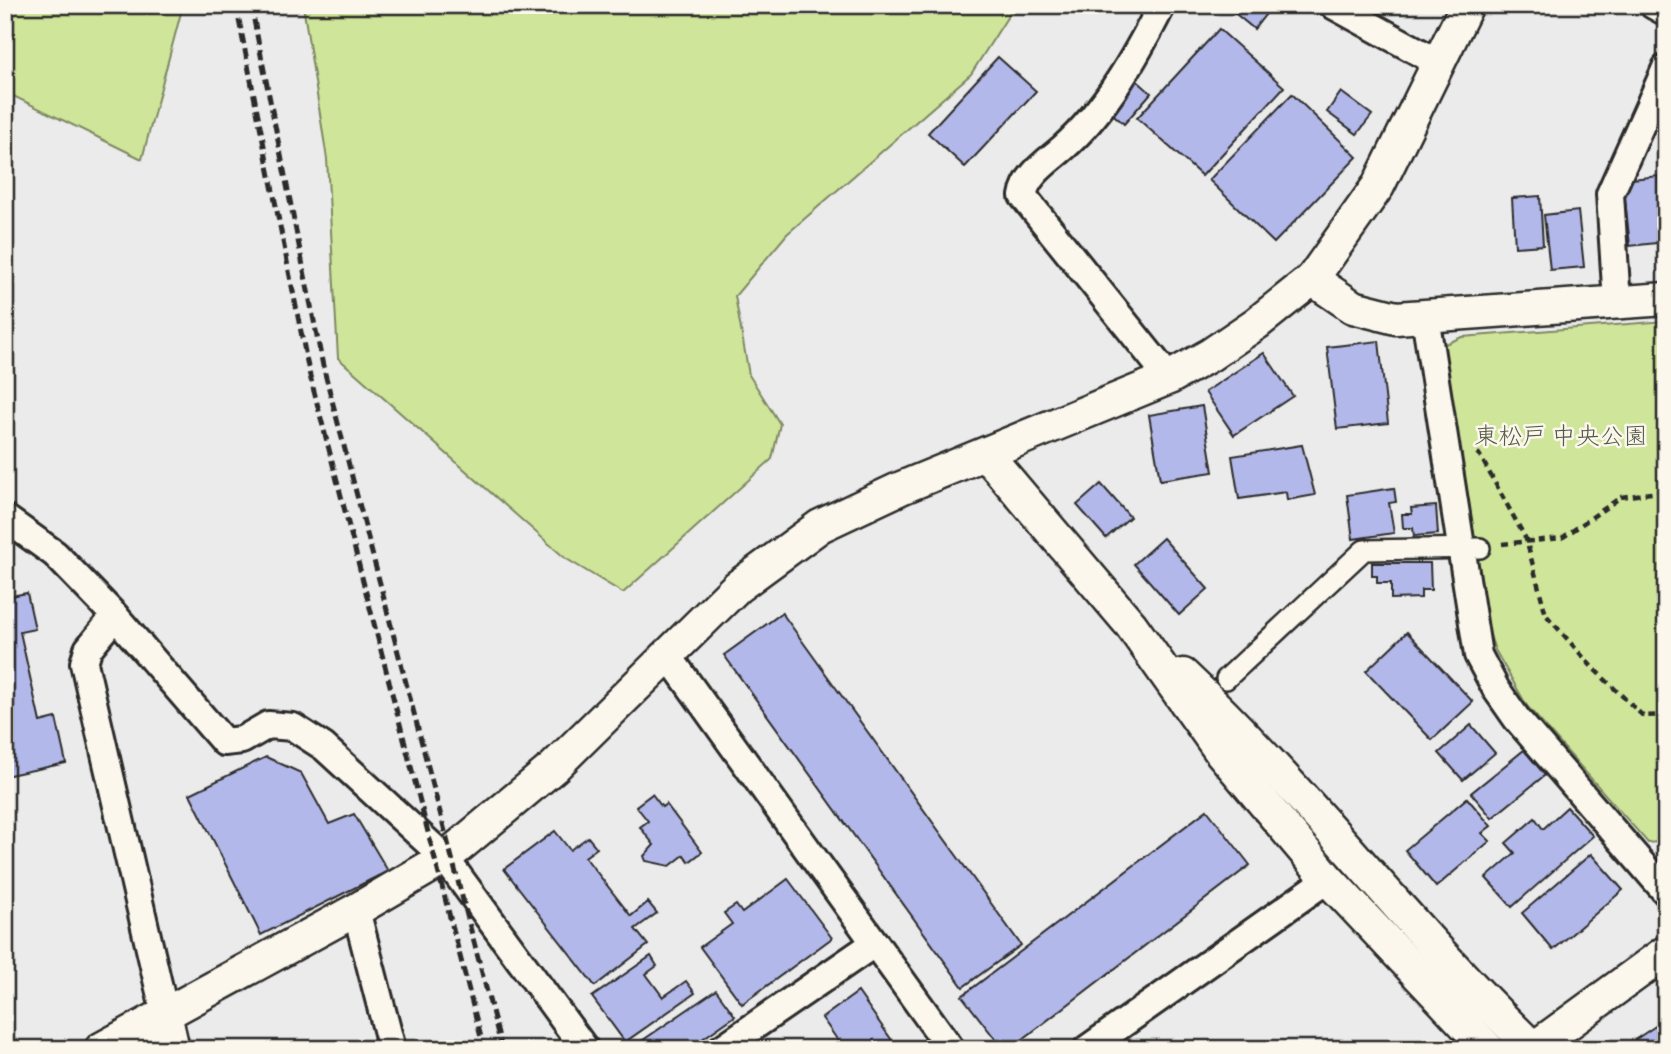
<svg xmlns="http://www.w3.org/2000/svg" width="1671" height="1054" font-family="Itim,'Klee One',sans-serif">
<rect width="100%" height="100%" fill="#ecebec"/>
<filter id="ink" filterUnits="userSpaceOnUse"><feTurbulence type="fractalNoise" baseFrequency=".0143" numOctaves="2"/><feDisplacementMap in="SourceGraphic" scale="14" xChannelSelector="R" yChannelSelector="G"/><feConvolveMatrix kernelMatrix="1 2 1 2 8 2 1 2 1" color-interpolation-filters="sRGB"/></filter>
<g filter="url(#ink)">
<!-- green -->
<g fill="#cfe59a" stroke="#7d8862" stroke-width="2">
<polygon points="5,5 183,5 142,159 5,92"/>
<polygon points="303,5 1015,5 971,74 787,234 735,296 749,375 780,424 772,459 623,593 565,558 338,358 327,159"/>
<polygon points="1666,321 1666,841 1648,843 1527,706 1495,650 1482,612 1442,352 1445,344 1462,337"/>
</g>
<!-- building -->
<g fill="#b2b9ea" stroke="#2b2b2b" stroke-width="2">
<polygon points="1225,5 1271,5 1272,6 1254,29"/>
<polygon points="1219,29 1284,87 1202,176 1137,118"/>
<polygon points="998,57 1036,91 965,167 928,133"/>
<polygon points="1134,78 1151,93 1124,124 1106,108"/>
<polygon points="1341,92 1372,115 1357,134 1327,112"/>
<polygon points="1292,94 1357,157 1274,243 1209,180"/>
<polygon points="1666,119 1666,159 1660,159 1657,120"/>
<polygon points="1658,176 1665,242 1630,246 1623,180"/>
<polygon points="1540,196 1543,245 1515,247 1512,198"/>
<polygon points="1578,211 1584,267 1550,270 1544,215"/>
<polygon points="1379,341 1388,423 1337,429 1327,347"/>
<polygon points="1264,353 1293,396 1234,435 1205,392"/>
<polygon points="1202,406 1213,472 1160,480 1149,415"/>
<polygon points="1302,445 1315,495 1287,500 1286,492 1239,499 1232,456"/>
<polygon points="1101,484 1130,517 1106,538 1077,505"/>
<polygon points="1394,488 1396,502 1389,503 1394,533 1353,539 1347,495"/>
<polygon points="1436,506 1438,534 1414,536 1413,528 1403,528 1402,514 1412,514 1411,508"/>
<polygon points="1163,538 1208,589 1179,615 1134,564"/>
<polygon points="1372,563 1430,563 1431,590 1421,590 1421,598 1391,599 1391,583 1377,583 1377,576 1372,576"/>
<polygon points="5,582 11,596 27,593 35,629 20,632 40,722 56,718 66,763 5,776"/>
<polygon points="782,613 1021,945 963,987 724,655"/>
<polygon points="1407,632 1473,702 1432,740 1366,671"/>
<polygon points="1471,725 1495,753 1463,780 1439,753"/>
<polygon points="1524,750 1545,775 1492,818 1471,793"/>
<polygon points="266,757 301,773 329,824 354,814 388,871 261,935 190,794"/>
<polygon points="652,794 662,807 666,804 702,852 689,862 684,855 670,866 646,861 644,856 654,845 640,827 648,821 636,806"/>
<polygon points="1467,798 1491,826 1482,833 1490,841 1436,887 1405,850"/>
<polygon points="1567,807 1593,836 1512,907 1486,878 1515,853 1506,843 1535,818 1543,829"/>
<polygon points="1207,810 1250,865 1010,1049 1003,1049 962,996"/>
<polygon points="555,831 570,850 588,837 597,848 585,857 631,916 648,902 657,913 635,929 648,945 595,986 504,869"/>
<polygon points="1591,854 1623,890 1553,950 1522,913"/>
<polygon points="788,879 832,938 742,1004 700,947 732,924 724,913 736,905 742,913"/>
<polygon points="651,956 657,966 646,974 663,997 686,981 695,993 625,1042 592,997"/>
<polygon points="716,990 735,1016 688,1049 630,1049"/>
<polygon points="858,992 898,1049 844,1049 822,1018"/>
<polygon points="1666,1019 1666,1049 1621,1049"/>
</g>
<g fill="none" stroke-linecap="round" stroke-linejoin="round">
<!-- pedestrian casing -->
<g stroke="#2b2b2b" stroke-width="24">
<polyline id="pedestrian" points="1226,679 1364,550 1480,548"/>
</g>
<!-- minor casing -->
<g stroke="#2b2b2b" stroke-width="32">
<g id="minor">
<path d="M1162,5C1136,56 1106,110 1063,148C1047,162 1026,175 1023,196L1169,378"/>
<polyline points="1333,5 1439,63"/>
<polyline points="1653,5 1666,12"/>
<polyline points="1666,68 1652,100 1666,99"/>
<polyline points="1617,303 1610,194 1652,100"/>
<polyline points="1425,316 1478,655 1496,689 1517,719 1666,892"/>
<polyline points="5,518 55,554 115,616 224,742 242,740 268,725 293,727 324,747 445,858 585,1049"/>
<polyline points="115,616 88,649 84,663 165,1014"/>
<polyline points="667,654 951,1049"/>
<polyline points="356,910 392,1049"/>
<polyline points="721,1049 875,943"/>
<polyline points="1087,1049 1328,879"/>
</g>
</g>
<!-- tertiary casing -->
<g stroke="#2b2b2b" stroke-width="37">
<g id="tertiary">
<polyline points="1312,279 1353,307 1396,318 1666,299"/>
<polyline points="986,454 1131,625 1221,752 1328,879 1488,1049"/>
<path d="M1183,675C1308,792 1410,931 1534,1049"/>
<polyline points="165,1014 173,1049"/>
<polyline points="101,1049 356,910 445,858 554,767 737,587 820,526 901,488 1169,378 1210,355 1257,323 1312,279 1378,186 1467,5"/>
<polyline points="1533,1049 1666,952"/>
</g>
</g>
<!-- path -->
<g stroke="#2b2b2b" stroke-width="4.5" stroke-dasharray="7 5" stroke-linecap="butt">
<polyline points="1477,456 1479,454 1526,539 1546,615 1592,667 1643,716 1666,715"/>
<polyline points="1502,544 1562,538 1621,497 1666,491"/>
</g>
<!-- pedestrian -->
<use href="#pedestrian" stroke="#fbf7ec" stroke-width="19"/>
<!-- minor -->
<use href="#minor" stroke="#fbf7ec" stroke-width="26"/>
<!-- tertiary -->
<use href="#tertiary" stroke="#fbf7ec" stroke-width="32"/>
<!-- rail -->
<g stroke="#2b2b2b" stroke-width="5" stroke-dasharray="10 5" stroke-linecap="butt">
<polyline points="236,5 309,372 484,1049"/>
<polyline points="251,5 323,366 502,1049"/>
</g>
</g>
</g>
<g text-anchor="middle" stroke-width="5" stroke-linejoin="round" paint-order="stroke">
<!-- park labels -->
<g font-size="24" fill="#545a47" stroke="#fbf7ec">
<text x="1561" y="444">東松戸 中央公園</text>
</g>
</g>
<!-- margin -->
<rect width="1671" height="1054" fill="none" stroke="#fbf7ec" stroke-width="28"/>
<rect x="14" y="14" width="1643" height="1026" fill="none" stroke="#2b2b2b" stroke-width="2.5" filter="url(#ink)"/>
</svg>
